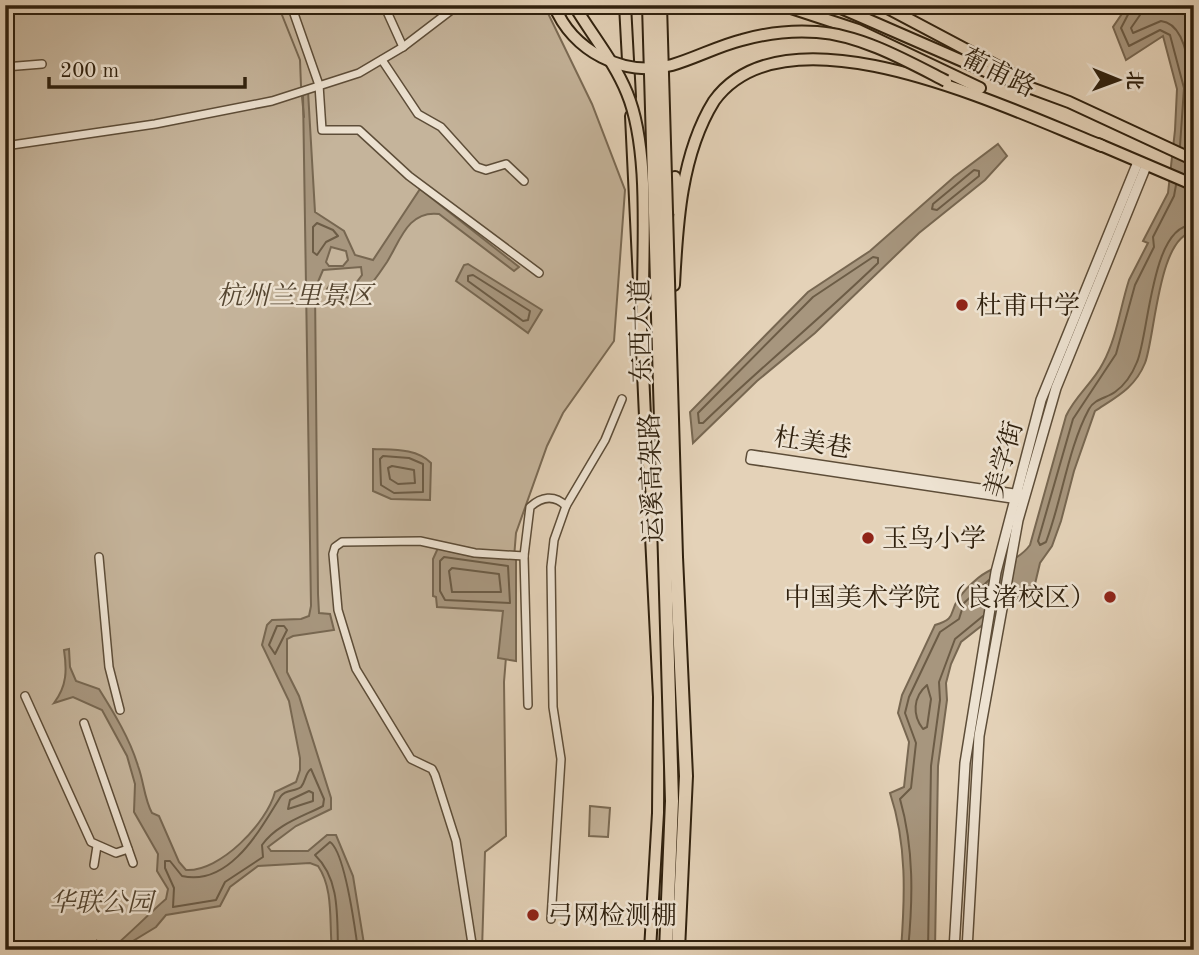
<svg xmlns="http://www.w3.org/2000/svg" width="1199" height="955" font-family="'Old Standard TT','Noto Serif SC',serif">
<rect width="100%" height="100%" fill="#e4d2b8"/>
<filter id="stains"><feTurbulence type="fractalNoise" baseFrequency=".00286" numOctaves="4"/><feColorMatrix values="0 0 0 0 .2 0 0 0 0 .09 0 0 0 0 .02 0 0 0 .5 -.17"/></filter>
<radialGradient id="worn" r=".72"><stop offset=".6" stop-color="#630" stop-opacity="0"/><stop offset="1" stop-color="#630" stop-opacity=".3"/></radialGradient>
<!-- green -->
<g fill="#c5b49b" stroke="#7a6a54" stroke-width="2">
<polygon points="5,5 544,5 592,104 625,190 614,341 563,413 547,446 516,533 504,682 506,836 485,852 482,950 5,950"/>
<polygon points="590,806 610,808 608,837 589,836"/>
</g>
<!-- water -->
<g fill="#a7967e" stroke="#776751" stroke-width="2" fill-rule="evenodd">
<path d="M1128,5H1194V232C1158,235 1155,338 1145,363C1135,388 1116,397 1095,411L1074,471L1061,521L1052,546L1040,563L1035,584L961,642L951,664L946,683L947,700L938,766L935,950H901C905,896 907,844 890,793L904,787L909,742L898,713L902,695L935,625C958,618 948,613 959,598C964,591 972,583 978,578C995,564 1017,563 1030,545L1066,416C1075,396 1093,383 1103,363C1117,337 1120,308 1129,280L1148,243L1143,241L1168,193L1175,130L1177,89L1163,36L1126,60L1113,27Z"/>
<path d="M308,91L315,212L344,231L355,255L373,260L420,189L519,267L514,271L439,214C408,210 400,241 387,262C379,274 370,287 360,297L352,299L330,293L327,289L330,285L350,291L362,275L361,267L323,270L315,289L318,594L319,613L330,614L334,630L293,636L287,639V672L299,696L331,798V809L296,826L268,847L271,851H308L327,835H336L353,876L365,950H332C329,923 334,889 318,866L310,863L258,866L230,887L220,906L166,915L156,927L118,950H95L97,941L102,946C104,947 111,947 113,947C118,945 157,906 166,899L168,889L157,871L158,854L134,812L135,784L127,756L102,710L73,697L54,703C67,686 67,670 64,650L69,649L70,667L76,681L99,689C114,713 130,739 138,766C144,782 144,798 152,813L159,816L179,862L186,870C220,872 267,823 275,792L296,782L300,770V758L289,701L262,645L267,625L272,620L301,619L309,616L311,606L303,94ZM331,247L346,251L348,260L343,266H329L326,262Z"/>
<polygon points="998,144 1007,156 985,180 919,233 815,333 757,381 693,443 690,412 808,292 870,251 954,177"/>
<polygon points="468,264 542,310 528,333 456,281 464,265"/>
<path d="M373,449C393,450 416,448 431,463L430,500L391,499L373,491Z"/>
<polygon points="438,548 475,557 516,559 516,661 498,658 503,611 437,607 436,597 433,596 433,559"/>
</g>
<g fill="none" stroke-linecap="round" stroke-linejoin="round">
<!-- shore -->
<g stroke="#6c5c46" stroke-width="2">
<polyline points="1133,5 1121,28 1129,46 1160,30 1170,35 1184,88 1180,146"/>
<path d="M1142,5L1140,15L1131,28L1133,33L1161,21C1198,25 1192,123 1189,150"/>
<polygon points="974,170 979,171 979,176 937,210 932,209 933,204"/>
<path d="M1176,185L1174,196L1153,237L1154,247L1135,285L1116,354L1073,419L1038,541L1040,545L1046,542C1062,500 1068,448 1089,409C1094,399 1107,398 1115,392C1125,385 1133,372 1137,362C1149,335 1151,223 1194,225"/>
<polygon points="317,223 333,230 338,236 326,242 317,255 313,252 313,227"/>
<path d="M873,257L878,258V263C821,318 760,368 703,423H699L698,413L813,297Z"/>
<polygon points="473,275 530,311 528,320 523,321 468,281 468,276"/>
<polygon points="383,456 409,458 423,464 423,492 394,493 381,485 380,459"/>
<polygon points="392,466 414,470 415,483 398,484 390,479 388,468"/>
<polygon points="444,557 508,566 510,603 445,600 440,591 440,561"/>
<polygon points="452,568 499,574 501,592 452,592 449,571"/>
<polygon points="277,626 284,626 287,630 275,654 269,645"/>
<path d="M927,685L931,699L927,727L923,729C912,715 913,697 927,685Z"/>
<path d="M311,769L324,799L323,806C302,817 277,824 262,845L263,857L225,882L216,900L173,907L174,888L165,868V861H170L182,876C230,887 261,828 281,796C286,789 295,792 301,787C306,781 305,773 311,769Z"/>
<polygon points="309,791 313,793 313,801 288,809 290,800"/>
<path d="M338,950C337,916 340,879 315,855L330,842C345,852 355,928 358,950"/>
<path d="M908,950C913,899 914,848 900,799L911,788L916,743L905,713L909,697L940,632L959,619L964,603L989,580"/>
<polyline points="928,950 931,766 940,700 939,682 955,639 983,616"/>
</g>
<!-- stream -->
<g stroke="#776751" stroke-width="2">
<polyline points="278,5 300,60 301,86"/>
<polyline points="302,97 304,117"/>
</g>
<!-- minor casing -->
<g stroke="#5d4d38" stroke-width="10">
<g id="minor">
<polyline points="291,5 319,85 322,130 359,130 409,176 539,273"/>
<polyline points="384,5 403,47"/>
<polyline points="382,60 418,114 441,127 477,167 486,170 506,164 524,181"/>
<polyline points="5,67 42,64"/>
<polyline points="5,146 155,124 272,101 359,73 403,47 458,5"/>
<polyline points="1019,500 750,460 751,454 1021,494"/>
<polyline points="99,557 109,667 120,710"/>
<polyline points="25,696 91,842 116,853 128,849"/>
<path d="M528,705L524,556L530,507C541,497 554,494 566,506"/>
<polyline points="84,723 133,863"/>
<polyline points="94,865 97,846"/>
<polyline points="551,919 561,759 553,707 551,567 554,540 566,506 605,440 622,399"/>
<polyline points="473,950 456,841 435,775 432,769 411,759 356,669 338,610 333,554 335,547 342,542 420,541 475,553 524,556"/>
</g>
</g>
<!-- tertiary casing -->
<g stroke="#5d4d38" stroke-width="12">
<g id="tertiary">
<polyline points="954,950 965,763 996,572 1041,400 1138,162"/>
<polyline points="967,950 979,736 1018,520 1056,388 1146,166"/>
</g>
</g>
<!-- primary casing -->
<g stroke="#30210e" stroke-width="14">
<g id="primary">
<polyline points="625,5 630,97"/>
<polyline points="782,5 858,30 980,88"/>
<polyline points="834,5 990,73 1069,102 1194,160"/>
<polyline points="882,5 1016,76"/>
<polyline points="631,116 639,282"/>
<polyline points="1098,144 1194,185"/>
<polyline points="675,209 675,177"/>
<path d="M674,285C677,224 681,154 714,101C787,0 1008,109 1102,146"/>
<polyline points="640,305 646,439"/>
<polyline points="677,704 677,839"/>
<polyline points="650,950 658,813 659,697 651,536"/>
</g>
</g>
<!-- trunk casing -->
<g stroke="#30210e" stroke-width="16">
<polyline id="trunk" points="647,432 660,574"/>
</g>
<!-- minor -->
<use href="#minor" stroke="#ede2d1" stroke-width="7"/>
<!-- tertiary -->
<use href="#tertiary" stroke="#ede2d1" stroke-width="9"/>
<!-- primary -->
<use href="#primary" stroke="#e4d2b8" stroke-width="10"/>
<!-- trunk -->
<use href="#trunk" stroke="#e4d2b8" stroke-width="12"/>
<!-- primary-bridge casing -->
<g stroke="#30210e" stroke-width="14" stroke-linecap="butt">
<g id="primary-bridge">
<path d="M554,5C572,51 624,78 672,65C696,58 718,46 742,40C767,33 791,30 817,32C861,35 907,61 946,81"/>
<path d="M574,5C591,34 614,61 627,93C651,151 642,249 643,313"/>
</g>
</g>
<!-- trunk-bridge casing -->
<g stroke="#30210e" stroke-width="16" stroke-linecap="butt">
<g id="trunk-bridge">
<polyline points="649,5 672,801 666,950"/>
<polyline points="660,5 676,557 686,776 678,950"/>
</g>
</g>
<!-- primary-bridge -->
<use href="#primary-bridge" stroke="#e4d2b8" stroke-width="10"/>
<!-- trunk-bridge -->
<use href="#trunk-bridge" stroke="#e4d2b8" stroke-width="12"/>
</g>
<!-- markers -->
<g fill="#8f2418" stroke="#ede2d1" stroke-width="2.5">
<circle cx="962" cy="305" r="7"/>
<circle cx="868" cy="538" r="7"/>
<circle cx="1110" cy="597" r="7"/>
<circle cx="533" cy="915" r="7"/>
</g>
<g text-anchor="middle" stroke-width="5" stroke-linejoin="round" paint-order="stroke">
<!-- street labels -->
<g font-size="26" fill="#30210e" stroke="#ede2d1">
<text transform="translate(999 72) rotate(26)" y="9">葡甫路</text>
<text transform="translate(640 331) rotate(-91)" y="9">东西大道</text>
<text transform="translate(813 442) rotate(9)" y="9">杜美巷</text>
<text transform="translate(1003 459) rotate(-74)" y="9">美学街</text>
<text transform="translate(651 478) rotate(-92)" y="9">运溪高架路</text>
</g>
<!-- park labels -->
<g font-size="26" font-style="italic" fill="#554631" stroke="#ede2d1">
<text x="295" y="304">杭州兰里景区</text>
<text x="101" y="911">华联公园</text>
</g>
<!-- poi labels -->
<g font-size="26" fill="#30210e" stroke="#ede2d1" text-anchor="start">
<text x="976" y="314">杜甫中学</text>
<text x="882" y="547">玉鸟小学</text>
<text x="1096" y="606" text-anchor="end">中国美术学院（良渚校区）</text>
<text x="547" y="924">弓网检测棚</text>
</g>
</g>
<!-- margin -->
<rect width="1199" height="955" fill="none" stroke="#e4d2b8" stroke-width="28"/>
<rect x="7" y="7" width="1185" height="941" fill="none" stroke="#30210e" stroke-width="3.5"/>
<rect x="14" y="14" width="1171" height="927" fill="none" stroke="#30210e" stroke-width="2"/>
<!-- north arrow -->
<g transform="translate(1118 80) rotate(91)" stroke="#ede2d1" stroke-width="5" paint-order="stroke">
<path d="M0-5L12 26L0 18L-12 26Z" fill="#30210e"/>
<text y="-10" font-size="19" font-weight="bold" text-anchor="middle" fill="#30210e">北</text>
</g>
<!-- scale -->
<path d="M49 77v10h196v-10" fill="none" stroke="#30210e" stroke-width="3.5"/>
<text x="60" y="77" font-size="21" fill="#30210e" stroke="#ede2d1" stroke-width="5" paint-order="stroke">200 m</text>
<rect width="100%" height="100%" filter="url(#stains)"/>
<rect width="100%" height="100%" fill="url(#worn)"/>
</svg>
